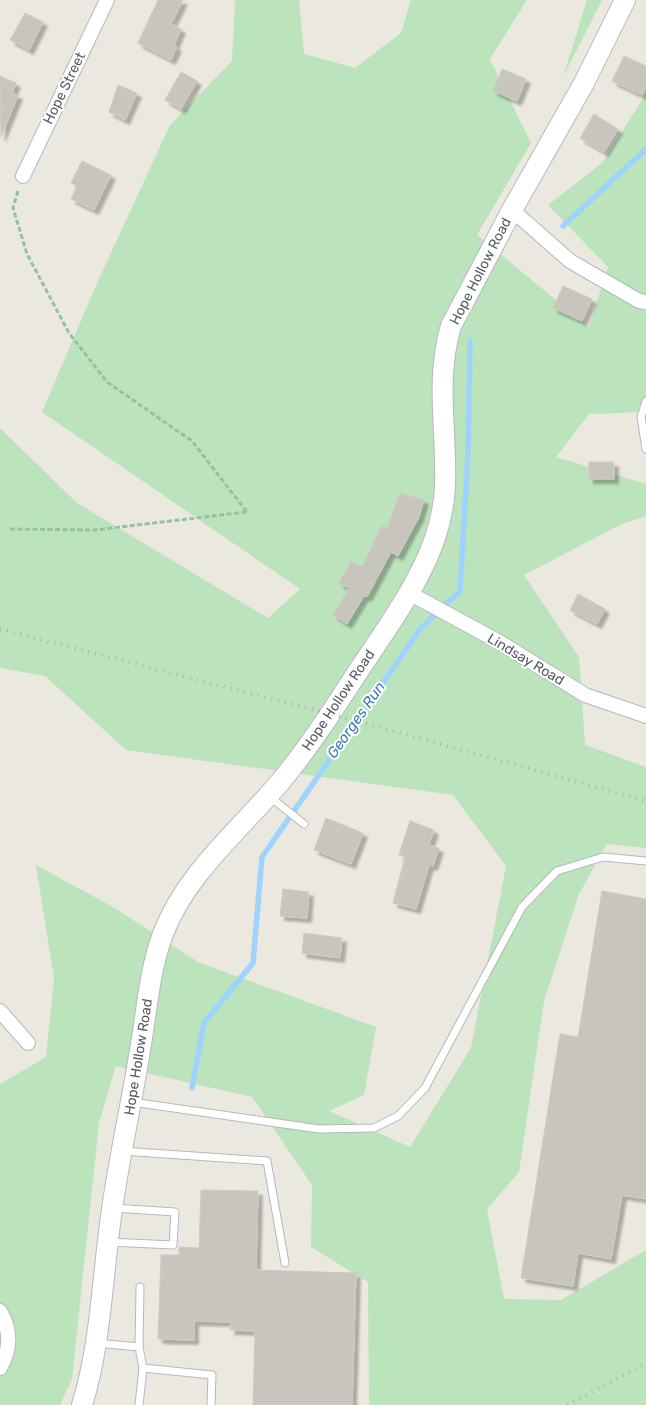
<svg xmlns="http://www.w3.org/2000/svg" width="646" height="1405" font-family="Rubik,sans-serif">
<defs>
<filter id="shadow"><feDropShadow dx="4.5" dy="4.5" stdDeviation="1" flood-color="#0004"/></filter>
</defs>
<rect width="100%" height="100%" fill="#ebe9df"/>
<!-- green -->
<g fill="#bbe3bc">
<polygon points="235,0 299,0 304,54 355,68 401,33 411,0 527,0 490,59 531,143 477,235 589,327 608,267 548,205 602,163 646,94 646,412 589,414 556,457 646,484 646,516 622,524 524,575 579,657 585,745 646,767 646,848 607,844 579,894 544,1001 519,1172 487,1209 504,1299 561,1300 646,1250 646,1405 369,1405 368,1282 311,1247 312,1185 252,1097 116,1066 99,1123 72,1379 60,1405 0,1405 0,1084 46,1057 54,979 36,865 113,907 198,962 376,1027 364,1095 329,1111 410,1147 471,1048 506,866 453,795 126,750 45,676 0,668 0,428 77,503 268,618 300,589 42,412 98,281 170,125 232,61"/>
<polygon points="587,0 602,0 563,77"/>
</g>
<g fill="none" stroke-linecap="round" stroke-linejoin="round">
<!-- stream -->
<g stroke="#9dd3fd" stroke-width="5.5">
<polyline points="563,226 646,149"/>
<polyline points="192,1088 204,1023 253,963 262,857 421,628 460,591 468,454 470,341"/>
</g>
</g>
<!-- building -->
<g fill="#c8c5bf" stroke="#d0cabe" filter="url(#shadow)">
<polygon points="158,0 183,0 171,24 181,29 174,45 177,47 171,60 138,43"/>
<polygon points="25,13 43,22 29,50 10,40"/>
<polygon points="624,56 646,66 646,87 642,95 612,81"/>
<polygon points="502,69 526,79 517,101 493,91"/>
<polygon points="181,72 197,81 181,109 165,100"/>
<polygon points="0,76 16,83 12,93 18,95 1,137"/>
<polygon points="118,85 137,93 125,120 109,112"/>
<polygon points="594,114 618,129 604,152 580,138"/>
<polygon points="82,161 111,175 94,210 71,199 77,186 71,183"/>
<polygon points="563,286 592,299 582,321 553,308"/>
<rect x="589" y="462" width="25" height="17"/>
<polygon points="400,493 424,500 419,517 398,556 391,552 367,597 364,596 347,624 333,615 349,588 339,583 351,561 362,567 382,526 387,528"/>
<polygon points="578,594 605,609 597,624 570,610"/>
<polygon points="326,818 363,833 351,864 314,850"/>
<polygon points="410,821 434,830 429,845 439,848 433,866 429,865 416,909 393,903 405,857 399,855"/>
<polygon points="283,889 309,892 307,918 280,916"/>
<polygon points="602,891 646,899 646,1199 622,1195 611,1259 578,1253 573,1286 521,1278 560,1034 578,1037"/>
<polygon points="304,933 342,938 340,958 302,953"/>
<polygon points="201,1190 258,1191 256,1270 356,1273 352,1405 253,1405 255,1331 230,1330 231,1322 194,1321 194,1340 158,1339 161,1255 179,1255 179,1247 199,1248"/>
</g>
<g fill="none" stroke-linecap="round" stroke-linejoin="round">
<!-- service casing -->
<g stroke="#b5b8bc" stroke-width="9">
<g id="service">
<polyline points="646,401 641,417 646,449"/>
<polyline points="270,797 304,824"/>
<polyline points="132,1102 319,1129 374,1128 398,1116 425,1088 522,907 557,871 603,857 646,861"/>
<polyline points="122,1151 267,1161 285,1263"/>
<polyline points="108,1242 173,1245 175,1212 114,1208"/>
<polyline points="96,1343 139,1347 143,1368 139,1405"/>
<polyline points="139,1347 140,1287"/>
<polyline points="143,1368 212,1375 211,1405"/>
</g>
</g>
<!-- minor casing -->
<g stroke="#b5b8bc" stroke-width="16">
<g id="minor">
<polyline points="23,176 107,0"/>
<polyline points="512,210 570,261 639,301 646,302"/>
<polyline points="409,593 501,643 585,695 646,716"/>
<polyline points="0,1011 28,1043"/>
<path d="M0,1311C11,1330 11,1349 0,1368"/>
</g>
</g>
<!-- secondary casing -->
<g stroke="#b5b9be" stroke-width="22">
<path id="secondary" d="M82,1405C100,1347 102,1284 110,1224C117,1166 131,1108 140,1050C147,1011 149,971 163,934C186,873 240,830 281,781C310,746 335,707 359,670C381,637 404,605 422,569C435,543 444,514 445,485C447,431 435,379 451,326L512,210L584,83L625,0"/>
</g>
<!-- path -->
<g stroke="#94c2a1" stroke-width="3" stroke-dasharray="5 2.5" stroke-linecap="butt">
<polyline points="18,191 13,208 27,254 69,333 107,382 192,441 247,512"/>
<polyline points="10,529 95,530 246,512"/>
</g>
<!-- service -->
<use href="#service" stroke="#fff" stroke-width="7"/>
<!-- minor -->
<use href="#minor" stroke="#fff" stroke-width="14"/>
<!-- secondary -->
<use href="#secondary" stroke="#fff" stroke-width="20"/>
<!-- rail -->
<g stroke="#b1b2b2" stroke-width="4" stroke-dasharray="1 6" stroke-linecap="butt">
<polyline points="0,629 369,724 646,801"/>
<polyline points="567,1405 646,1363"/>
</g>
</g>
<g text-anchor="middle" stroke-width="4" stroke-linejoin="round" paint-order="stroke">
<!-- street labels -->
<g font-size="14" fill="#585c60" stroke="#fff">
<text transform="translate(64 88) rotate(-64)" y="5">Hope Street</text>
<text transform="translate(480 271) rotate(-63)" y="5">Hope Hollow Road</text>
<text transform="translate(526 659) rotate(31)" y="5">Lindsay Road</text>
<text transform="translate(338 700) rotate(-56)" y="5">Hope Hollow Road</text>
<text transform="translate(138 1057) rotate(-81)" y="5">Hope Hollow Road</text>
</g>
<!-- water labels -->
<g font-size="15" font-style="italic" fill="#3f79b6" stroke="#fff">
<text transform="translate(356 720) rotate(-55)" y="5">Georges Run</text>
</g>
</g>
</svg>
